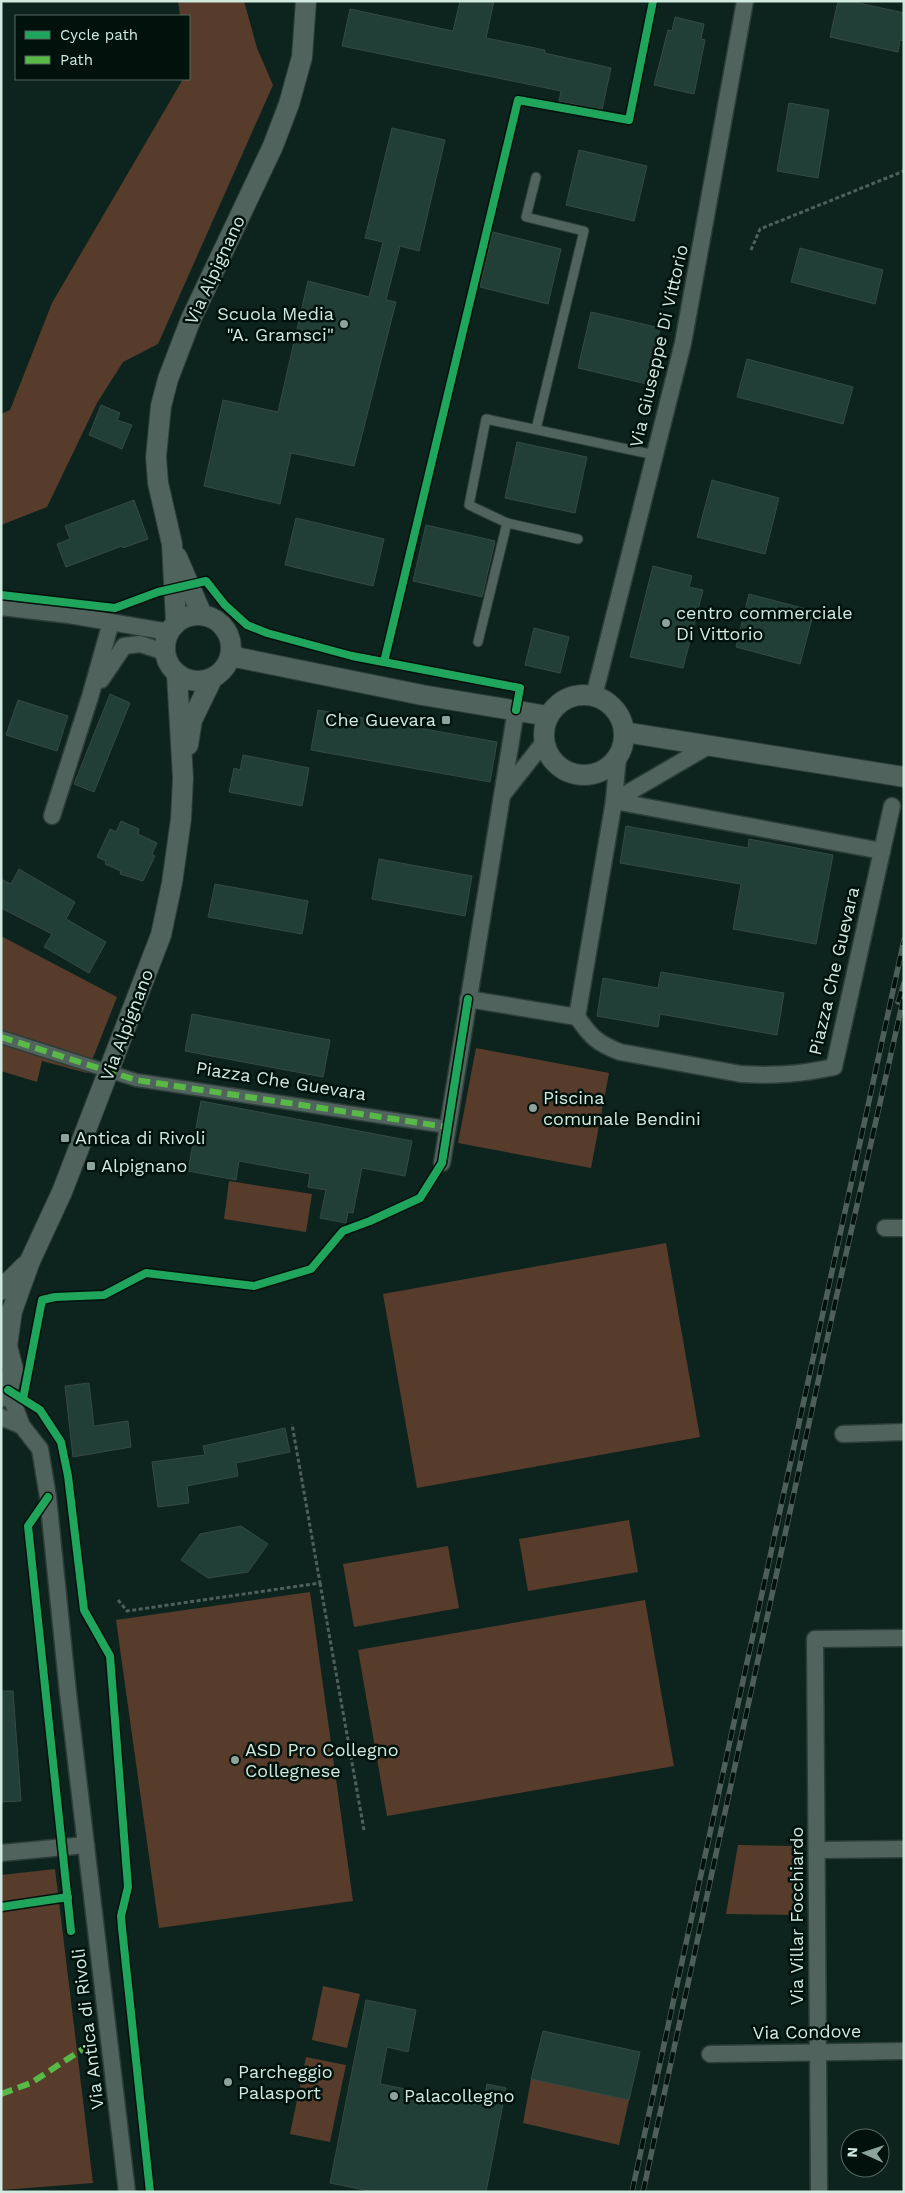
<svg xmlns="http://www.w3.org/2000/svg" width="905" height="2193" font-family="'Work Sans',sans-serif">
<rect width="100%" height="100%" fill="#0d231d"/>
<!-- green -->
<g fill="#583c2b">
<polygon points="178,1 244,1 257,48 273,85 158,344 123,362 97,403 47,507 1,525 1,414 10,410 52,303 183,79 189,79 189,16 180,16"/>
<polygon points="1,936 117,997 87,1073 42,1061 37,1082 1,1071"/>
<polygon points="476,1048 609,1073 591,1168 458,1143"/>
<polygon points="229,1181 312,1194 306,1232 224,1219"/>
<polygon points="666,1243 700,1437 417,1488 383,1294"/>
<polygon points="629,1520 638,1572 528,1591 519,1539"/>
<polygon points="448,1546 459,1608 354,1627 343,1564"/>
<polygon points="310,1592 353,1901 159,1928 116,1620"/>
<polygon points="645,1600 674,1766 387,1816 358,1650"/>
<polygon points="738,1845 798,1846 800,1915 726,1914"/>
<polygon points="55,1869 93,2183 1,2190 1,1875"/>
<polygon points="323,1986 360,1994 347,2048 312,2040"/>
<polygon points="306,2057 346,2065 330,2142 290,2134"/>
<polygon points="531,2079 629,2100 619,2145 523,2123"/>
</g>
<!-- building -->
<g fill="#213e37" stroke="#364a44">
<polygon points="460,1 494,1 486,38 545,50 545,53 611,68 602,110 559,101 561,91 342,46 350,9 453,31"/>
<polygon points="838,1 850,1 904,13 904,41 900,40 898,52 830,37"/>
<polygon points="675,17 704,24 701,39 705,40 694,94 654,85 668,30 672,31"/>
<polygon points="789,103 829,110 818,178 777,171"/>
<polygon points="392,128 445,140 419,251 400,246 386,300 396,302 354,466 291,453 280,504 204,486 223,400 278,412 308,281 369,297 383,242 365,238"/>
<polygon points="579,150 647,166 634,221 566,205"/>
<polygon points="493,232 561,249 548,304 480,287"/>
<polygon points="800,248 883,270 875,304 791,282"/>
<polygon points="591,312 660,328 647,384 578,368"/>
<polygon points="747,359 853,387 843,424 737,397"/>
<polygon points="101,405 120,413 117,420 132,425 122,449 89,435"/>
<polygon points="517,442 587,457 575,513 505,498"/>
<polygon points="712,480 779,498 765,554 697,537"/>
<polygon points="134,500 148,539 123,548 122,546 66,567 57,544 70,539 65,526"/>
<polygon points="296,518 384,539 373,586 285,565"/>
<polygon points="426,525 495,541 482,597 413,581"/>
<polygon points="653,566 692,576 689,587 703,590 683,668 630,657"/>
<polygon points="749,594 814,611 800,664 736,647"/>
<polygon points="534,628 569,637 560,673 525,665"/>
<polygon points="110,694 130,703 94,792 74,784"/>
<polygon points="18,700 68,716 57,751 6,735"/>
<polygon points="318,710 497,742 490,782 311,750"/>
<polygon points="243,755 309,768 302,806 229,792 234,768 240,770"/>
<polygon points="121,821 139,829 138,834 157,843 152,854 155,856 143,881 120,874 121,871 105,864 106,861 97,857 110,829 116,832"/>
<polygon points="626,826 748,848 749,839 833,855 816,944 733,929 741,884 620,863"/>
<polygon points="379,859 472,876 465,916 372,899"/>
<polygon points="19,869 75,902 66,919 106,942 89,973 44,947 52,934 1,908 1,879 11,884"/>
<polygon points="215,884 308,901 302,934 208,917"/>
<polygon points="661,972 784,993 777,1035 660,1014 658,1027 597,1016 603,978 658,988"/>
<polygon points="192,1014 330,1040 323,1077 185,1051"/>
<polygon points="201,1101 412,1141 405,1176 362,1168 353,1213 348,1212 346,1223 320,1218 326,1190 308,1187 310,1174 239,1161 236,1180 188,1171"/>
<polygon points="89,1383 94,1426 128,1421 131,1447 73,1457 65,1386"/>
<polygon points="285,1428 290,1452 236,1463 238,1476 187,1486 189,1503 158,1507 152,1462 205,1455 203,1446"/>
<polygon points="241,1526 268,1544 248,1572 208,1578 181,1560 200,1534"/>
<polygon points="1,1691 13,1691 21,1801 1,1802"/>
<polygon points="366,2000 416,2010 408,2052 387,2047 380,2084 483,2104 487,2084 506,2088 486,2192 374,2192 330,2183"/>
<polygon points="543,2031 640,2052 629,2100 531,2079"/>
</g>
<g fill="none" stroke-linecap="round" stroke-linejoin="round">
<!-- service casing -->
<g stroke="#2d3d38" stroke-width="11">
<g id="service">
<polyline points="536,177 526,217 584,231 536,429"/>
<polyline points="507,523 469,505 486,419 655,455"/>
<polyline points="478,642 507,523 578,539"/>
</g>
</g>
<!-- pedestrian casing -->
<g stroke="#2d3d38" stroke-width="15">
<polyline id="pedestrian" points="1,1037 136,1080 447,1127"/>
</g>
<!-- minor casing -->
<g stroke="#2d3d38" stroke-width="19">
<g id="minor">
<polyline points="1,607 69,615 169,632"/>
<polyline points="101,680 124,646 140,644 165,652"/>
<polyline points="594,696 683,343 745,1"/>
<polyline points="503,794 545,741"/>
<polyline points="614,801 882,851"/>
<polyline points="614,801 710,745"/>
<polyline points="52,816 90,697 111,622"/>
<polyline points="468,999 577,1017 614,801 618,755"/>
<path d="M577,1017C591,1037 597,1043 620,1052L741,1074C775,1076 801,1074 834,1067L892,806"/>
<polyline points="442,1163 516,710"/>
<polyline points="885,1228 904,1228"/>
<polyline points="8,1390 22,1426 40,1449 48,1497 68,1693 127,2192"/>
<polyline points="1,1417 22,1426"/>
<polyline points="843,1434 904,1432"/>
<polyline points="817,1850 904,1849"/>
<polyline points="1,1853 86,1845"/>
<polyline points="710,2054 904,2051"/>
<polyline points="819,2192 815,1639 904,1638"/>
</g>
</g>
<!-- tertiary casing -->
<g stroke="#2d3d38" stroke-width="22">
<g id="tertiary">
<polyline points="177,557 202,615"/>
<circle cx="198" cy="648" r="33"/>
<polyline points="176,622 172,544 158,483 156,457 161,406 168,379 191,319 273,146 289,104 302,57 306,1"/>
<polyline points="230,656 422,695 548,716"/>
<circle cx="584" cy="735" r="40"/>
<polyline points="624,732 904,777"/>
<polyline points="188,745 192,720 212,679"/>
<polyline points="1,1290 25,1266"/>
<polyline points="1,1397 8,1390 13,1369 7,1346 12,1311 30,1261 62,1192 161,935 172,883 181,819 183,778 177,675"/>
</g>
</g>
<!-- path -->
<g stroke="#4f605b" stroke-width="3" stroke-dasharray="4 2.5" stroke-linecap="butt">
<polyline points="751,250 760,229 904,171"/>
<polyline points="320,1583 364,1830"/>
<polyline points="118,1600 127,1611 320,1583 292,1424"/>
</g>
<!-- service -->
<use href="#service" stroke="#50635d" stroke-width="9"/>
<!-- pedestrian -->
<use href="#pedestrian" stroke="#50635d" stroke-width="12"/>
<!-- minor -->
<use href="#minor" stroke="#50635d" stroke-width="16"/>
<!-- tertiary -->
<use href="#tertiary" stroke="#50635d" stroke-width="20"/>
<!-- rail casing -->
<g stroke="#4e5f59" stroke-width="5.5">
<g id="rail">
<polyline points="898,1002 904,983"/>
<polyline points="632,2192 904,940"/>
<polyline points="643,2192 835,1303 904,996"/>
</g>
</g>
<!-- rail -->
<use href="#rail" stroke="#01120c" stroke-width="4" stroke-dasharray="11" stroke-linecap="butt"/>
<!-- quiet -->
<g stroke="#58b947" stroke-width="6" stroke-dasharray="12 6" stroke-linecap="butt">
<polyline points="1,1037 136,1080 447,1127"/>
<polyline points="1,2094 31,2083 86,2047"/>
</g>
<!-- cycleway casing -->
<g stroke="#01120c" stroke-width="11">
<g id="cycleway">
<polyline points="1,595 115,608 158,592 206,581 225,605 247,625 267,633 352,656 520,688 516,710"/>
<polyline points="384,662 518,100 629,120 653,1"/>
<polyline points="8,1390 40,1410 61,1442 68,1476 84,1610 110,1656 128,1887 121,1916 122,1928 150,2192"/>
<polyline points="23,1399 42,1300 55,1297 104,1295 146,1273 254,1286 311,1269 343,1231 370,1221 420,1198 442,1163 468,999"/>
<polyline points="48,1497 28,1526 71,1931"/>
<polyline points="1,1907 68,1897"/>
</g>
</g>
<!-- cycleway -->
<use href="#cycleway" stroke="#20a55d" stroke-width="8"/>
</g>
<!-- markers -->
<g fill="#8ca49c" stroke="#01120c" stroke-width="2">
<circle cx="344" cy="324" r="5"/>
<circle cx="666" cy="623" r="5"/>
<rect x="441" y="715" width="10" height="10" rx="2.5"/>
<circle cx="533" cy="1108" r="5"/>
<rect x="60" y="1133" width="10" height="10" rx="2.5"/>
<rect x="86" y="1161" width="10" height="10" rx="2.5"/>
<circle cx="235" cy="1760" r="5"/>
<circle cx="228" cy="2082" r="5"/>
<circle cx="394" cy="2096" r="5"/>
</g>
<g text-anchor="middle" stroke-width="5" stroke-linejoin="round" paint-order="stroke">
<!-- street labels -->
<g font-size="18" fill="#d0eae0" stroke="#01120c">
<text transform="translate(215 270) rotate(-65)" y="6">Via Alpignano</text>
<text transform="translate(659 346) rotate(-77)" y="6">Via Giuseppe Di Vittorio</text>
<text transform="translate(834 971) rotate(-77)" y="6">Piazza Che Guevara</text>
<text transform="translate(127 1025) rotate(-69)" y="6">Via Alpignano</text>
<text transform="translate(281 1081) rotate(9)" y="6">Piazza Che Guevara</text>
<text transform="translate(797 1916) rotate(-90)" y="6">Via Villar Focchiardo</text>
<text transform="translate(88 2029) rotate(-97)" y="6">Via Antica di Rivoli</text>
<text transform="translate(807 2032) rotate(-1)" y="6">Via Condove</text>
</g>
<!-- poi labels -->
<g font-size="18" fill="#d0eae0" stroke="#01120c" text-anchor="start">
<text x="334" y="320" text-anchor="end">Scuola Media<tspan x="334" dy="21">"A. Gramsci"</tspan></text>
<text x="676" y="619">centro commerciale<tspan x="676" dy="21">Di Vittorio</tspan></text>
<text x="436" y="726" text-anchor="end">Che Guevara</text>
<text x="543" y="1104">Piscina<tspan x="543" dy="21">comunale Bendini</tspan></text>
<text x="75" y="1144">Antica di Rivoli</text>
<text x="101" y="1172">Alpignano</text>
<text x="245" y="1756">ASD Pro Collegno<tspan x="245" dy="21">Collegnese</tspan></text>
<text x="238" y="2078">Parcheggio<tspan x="238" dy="21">Palasport</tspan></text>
<text x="404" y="2102">Palacollegno</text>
</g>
</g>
<!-- border -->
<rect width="905" height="2193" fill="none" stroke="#d0eae0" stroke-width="5"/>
<!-- legend -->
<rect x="15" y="15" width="175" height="65" fill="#01120c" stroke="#546861"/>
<rect x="25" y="31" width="25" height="8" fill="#20a55d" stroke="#546861"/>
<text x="60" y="40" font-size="15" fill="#d0eae0">Cycle path</text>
<rect x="25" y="56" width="25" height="8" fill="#58b947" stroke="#546861"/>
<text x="60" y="65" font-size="15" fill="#d0eae0">Path</text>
<!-- north arrow -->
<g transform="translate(865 2153) rotate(273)"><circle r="24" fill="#01120c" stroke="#546861"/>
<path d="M0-4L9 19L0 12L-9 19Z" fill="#8ca49c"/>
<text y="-8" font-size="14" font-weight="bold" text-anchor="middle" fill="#d0eae0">N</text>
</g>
</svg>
